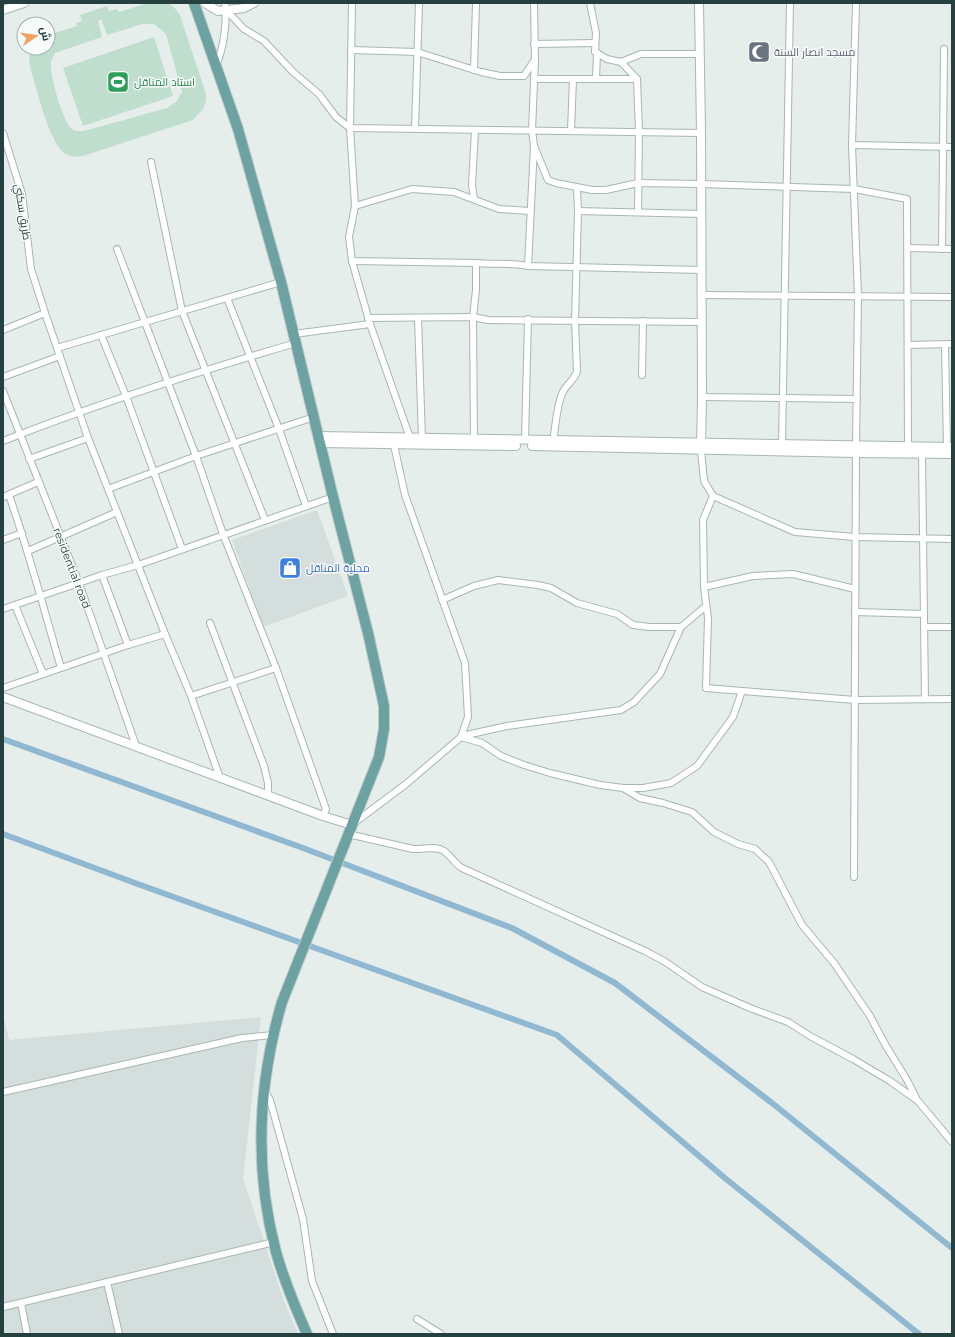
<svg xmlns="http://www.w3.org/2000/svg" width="955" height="1337" font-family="Montserrat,Cairo,sans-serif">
<rect width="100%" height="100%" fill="#e6eeec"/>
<!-- built -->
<g fill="#d4dedc">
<polygon points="317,510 348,596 263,627 232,540"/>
<polygon points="3,1014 9,1040 261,1017 243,1179 284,1301 298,1334 3,1334"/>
</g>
<!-- green -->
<g fill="#c0dece" fill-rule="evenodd">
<path d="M148,3C166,3 170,0 180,15L206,94V101L203,109L193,120L83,156C76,157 67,157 62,151C48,138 36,86 30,67L29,58L33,48H48V35L77,26L76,23L82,21L80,15L107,6L109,11L117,9L119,12ZM101,19L107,35L143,24H154L166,34L182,92L176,102L167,108L84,131C80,131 75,132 72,129C63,123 49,73 51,62C51,59 54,56 55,53L102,37L98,21Z"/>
<polygon points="154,37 173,96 83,126 63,68"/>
</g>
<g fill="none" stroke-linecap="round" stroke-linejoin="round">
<!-- canal -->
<g stroke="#90b9d1" stroke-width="6">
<polyline points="3,739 303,848 512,928 615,983 772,1103 952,1248"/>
<polyline points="3,834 135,883 557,1035 726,1179 919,1334"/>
</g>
<!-- minor casing -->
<g stroke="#a8b6b4" stroke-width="8">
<g id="minor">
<polyline points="352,3 350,128 355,206 349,237 352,261 370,324 410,438"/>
<polyline points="590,3 596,33 595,52 607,59 621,62 637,79 639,132 638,212"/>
<polyline points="856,3 852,145 858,296 856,446"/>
<polyline points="226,10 244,29 264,41 293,72 319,94 336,117 350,128 701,133"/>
<polyline points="534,44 595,43"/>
<polyline points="351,50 417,52 481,72 500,76 524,76 534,61"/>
<polyline points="621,62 641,54 700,54"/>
<path d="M216,66C224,47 227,23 225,3"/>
<polyline points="474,70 476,3"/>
<polyline points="534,79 637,79"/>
<polyline points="596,79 597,53"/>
<polyline points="415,128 419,3"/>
<polyline points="571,131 573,79"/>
<polyline points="3,133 22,194 31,269 45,313 88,438 165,634 191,696 220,778"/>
<polyline points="852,145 952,147"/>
<polyline points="534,146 548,180 556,183 592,190 606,190 638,183 701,184 854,189 907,199 908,447"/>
<polyline points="151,162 182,311 265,520"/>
<polyline points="474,199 472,185 475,130"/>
<polyline points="355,206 412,189 454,192 499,209 530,211"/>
<polyline points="578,211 701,214"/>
<polyline points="908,248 952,249"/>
<polyline points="117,249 196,456 223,534 276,668 326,809 323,816"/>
<polyline points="942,249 944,49"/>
<path d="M352,261L476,263C493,265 512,262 528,266L702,270"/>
<polyline points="528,266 534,146 532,130 535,59 534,3"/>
<polyline points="701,295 952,297"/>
<polyline points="227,298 279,429 306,506"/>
<polyline points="368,318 473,317 488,320 702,322"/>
<polyline points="418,318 422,439"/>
<polyline points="3,330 45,313"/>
<polyline points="294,334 370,324"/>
<polyline points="101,335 126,396 182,549"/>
<polyline points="908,345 952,344"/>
<polyline points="945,345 947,447"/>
<polyline points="57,348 281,282"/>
<polyline points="642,375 643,321"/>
<polyline points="3,377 60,356"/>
<polyline points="3,391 79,583 136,746"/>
<polyline points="702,397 857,399"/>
<polyline points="474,440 473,317 476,290 476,263"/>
<polyline points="525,440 528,319"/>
<path d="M3,441C99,403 197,372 296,343"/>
<path d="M553,441C556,426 556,408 562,394C565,385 575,380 577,371L575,321L578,211L577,188"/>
<polyline points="782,445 790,3"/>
<polyline points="701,450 704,481 713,496 703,520 704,587 708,618 706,688 855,700 952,699"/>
<polyline points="922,454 925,699"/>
<polyline points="29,459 88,438"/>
<polyline points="108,489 196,456 314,417"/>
<path d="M9,495C29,552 44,610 61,668"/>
<polyline points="713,496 795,532 855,537 952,539"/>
<polyline points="3,497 38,482"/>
<polyline points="3,540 22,533"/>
<polyline points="28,551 117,512"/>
<polyline points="704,587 753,576 793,574 855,589"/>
<polyline points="442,600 474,586 498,580 538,585 551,588 577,603 617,614 633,625 650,627 681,627"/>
<polyline points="15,605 43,674"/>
<polyline points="3,609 102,575 138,565 333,497"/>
<polyline points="855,612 924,614"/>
<polyline points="210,623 264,766 268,783 268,795"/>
<polyline points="925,627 952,627"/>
<polyline points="128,645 165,634"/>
<polyline points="3,688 128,645 102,575"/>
<polyline points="191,696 276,668"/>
<polyline points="462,736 507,726 621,710 634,702 660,674 681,627 706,606"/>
<polyline points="461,737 482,743 501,756 524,765 550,773 600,785 623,788 643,788 671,783 697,766 733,717 742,691"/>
<polyline points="623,788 640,798 663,803 692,812 714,832 738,844 755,849 769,862 802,925 834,963 870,1016 886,1046 907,1080 916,1098"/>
<polyline points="354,823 406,784 461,737 468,717 465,663 405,495 394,445"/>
<path d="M348,834L413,849C423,850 435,845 444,851C451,856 455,864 462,868L645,951L664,961L702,987L750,1008L788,1022L810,1036L853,1059L890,1081L918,1101L952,1142"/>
<polyline points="854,877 856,453"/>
<polyline points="265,1091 270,1100 303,1219 312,1281 333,1334"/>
<polyline points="3,1092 242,1038 273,1035"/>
<polyline points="107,1282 119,1334"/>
<polyline points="21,1303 27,1334"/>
<polyline points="3,1307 274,1242"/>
<polyline points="417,1319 441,1334"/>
</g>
</g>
<!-- tertiary casing -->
<g stroke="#a8b6b4" stroke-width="10">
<g id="tertiary">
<polyline points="205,3 218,11 244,8 254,3"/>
<polyline points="699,3 701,133 702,397 701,448"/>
<polyline points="3,10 24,3"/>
<polyline points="319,436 952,447"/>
<polyline points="321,443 516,446"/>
<polyline points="532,446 856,453 952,454"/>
<polyline points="3,697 323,816 352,825"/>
</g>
</g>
<!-- primary casing -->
<g stroke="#c2cac9" stroke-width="12">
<path id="primary" d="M194,3L238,129L281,282L333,497L368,633L384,706V729L379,757L282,1002C258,1084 254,1169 276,1252C284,1280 295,1307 307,1334"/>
</g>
<!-- minor -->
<use href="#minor" stroke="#fff" stroke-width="6"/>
<!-- tertiary -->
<use href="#tertiary" stroke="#fff" stroke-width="8"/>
<!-- primary -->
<use href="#primary" stroke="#6ca2a0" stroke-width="10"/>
</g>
<!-- icons -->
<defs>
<g id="mosque-square" transform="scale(1.15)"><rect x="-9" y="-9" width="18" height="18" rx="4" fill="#6b7280" stroke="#f6faf9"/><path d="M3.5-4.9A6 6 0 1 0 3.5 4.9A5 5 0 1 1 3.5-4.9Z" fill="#fff"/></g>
<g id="stadium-square" transform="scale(1.15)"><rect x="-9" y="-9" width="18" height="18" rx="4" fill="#2e9e5b" stroke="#f6faf9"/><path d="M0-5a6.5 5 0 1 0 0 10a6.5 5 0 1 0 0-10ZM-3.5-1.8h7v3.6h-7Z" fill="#fff"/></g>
<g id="shop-square" transform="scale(1.15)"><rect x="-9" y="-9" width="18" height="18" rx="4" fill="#3f7fe0" stroke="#f6faf9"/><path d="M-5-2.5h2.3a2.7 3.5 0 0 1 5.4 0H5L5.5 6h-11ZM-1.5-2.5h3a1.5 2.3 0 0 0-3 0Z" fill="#fff"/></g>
</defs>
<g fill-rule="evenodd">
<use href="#mosque-square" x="759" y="52"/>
<use href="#stadium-square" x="118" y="82"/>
<use href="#shop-square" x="290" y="568"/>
</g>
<g text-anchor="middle" stroke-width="3" stroke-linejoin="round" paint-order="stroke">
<!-- worship labels -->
<g font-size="11" fill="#5b616d" stroke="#f6faf9" text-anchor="start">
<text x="774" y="56">مسجد انصار السنة</text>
</g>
<!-- leisure labels -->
<g font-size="11" fill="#27864d" stroke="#f6faf9" text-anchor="start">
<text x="134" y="86">استاد المناقل</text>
</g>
<!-- street labels -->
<g font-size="11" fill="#25403e" stroke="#f6faf9">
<text transform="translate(23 212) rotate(81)" y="4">طريق سكني</text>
<text transform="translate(72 568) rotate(69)" y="4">residential road</text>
</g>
<!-- shop labels -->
<g font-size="11" fill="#366cbe" stroke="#f6faf9" text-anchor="start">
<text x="306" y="572">محلية المناقل</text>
</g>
</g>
<!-- border -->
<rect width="955" height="1337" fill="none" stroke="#25403e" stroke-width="8"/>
<!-- north arrow -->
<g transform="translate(36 36) rotate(77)"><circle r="19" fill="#f6faf9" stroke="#a2b0ae"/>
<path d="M0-3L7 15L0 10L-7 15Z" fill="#eea364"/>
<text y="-6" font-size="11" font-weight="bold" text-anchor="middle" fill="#25403e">ش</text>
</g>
</svg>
